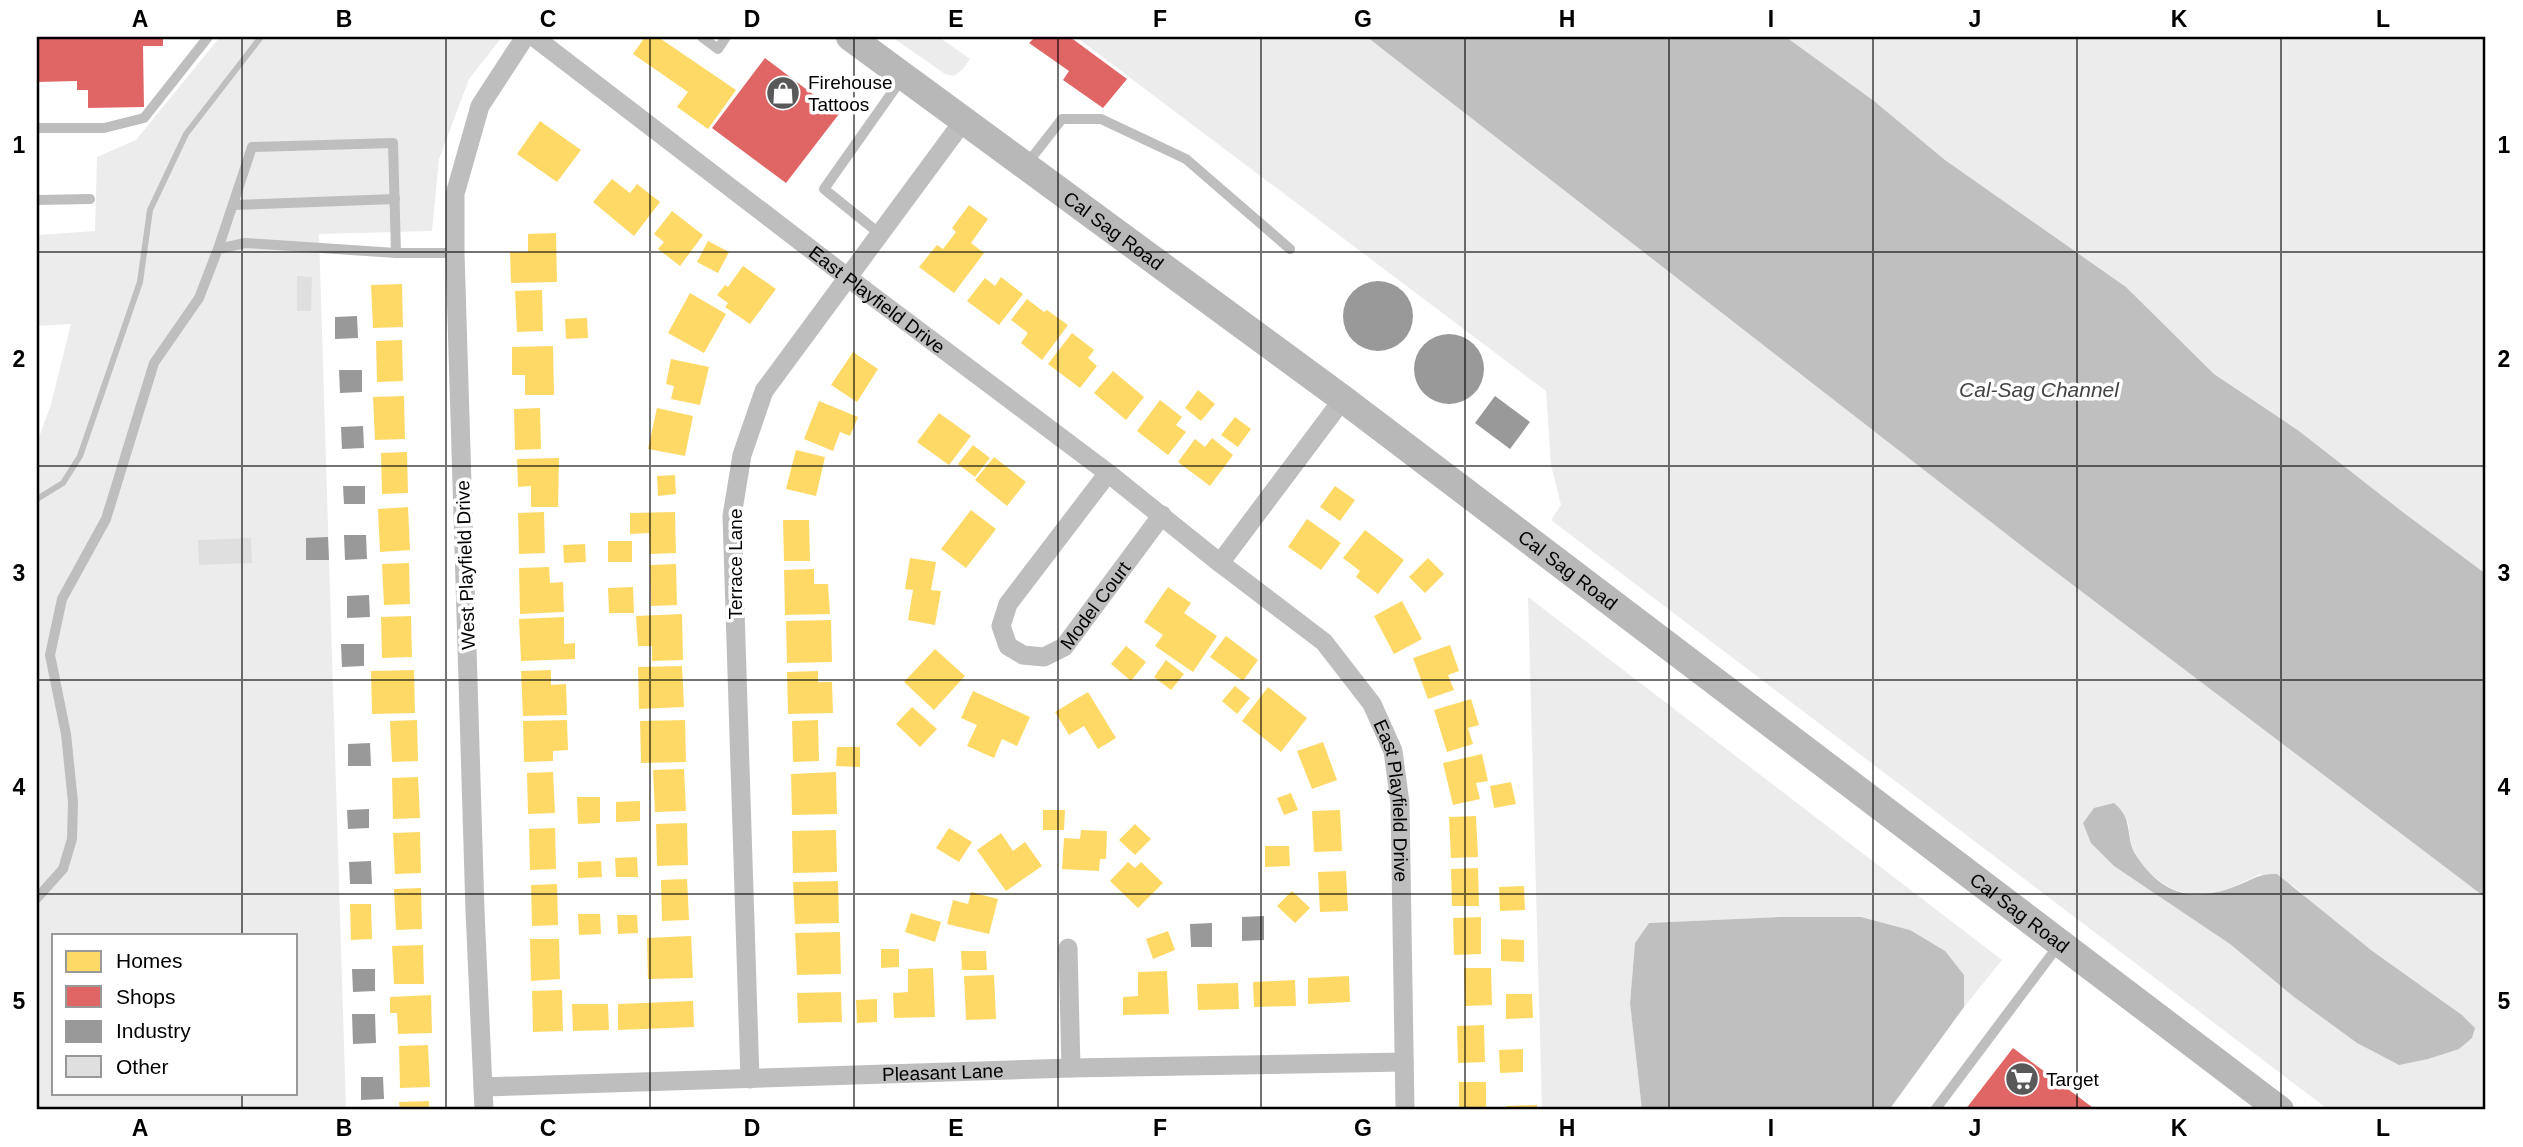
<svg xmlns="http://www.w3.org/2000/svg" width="2523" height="1147" font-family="Arial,sans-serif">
<rect width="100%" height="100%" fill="#fff"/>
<!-- green -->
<g fill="#ececec" fill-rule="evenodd">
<path d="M220,37H502L469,79L439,159L432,231L319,234L346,1110H37V443L51,404L71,324L37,326V235L95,231L97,157L136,140ZM54,935H296V1093H54Z"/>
<polygon points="892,37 939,37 970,59 962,70 954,76 945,74"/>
<path d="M1076,37H1367L1402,63L2036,557L2486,898V1110H2329L1551,520L1561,505L1551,465L1546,391ZM2128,822C2129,830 2130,840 2132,848C2134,858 2144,868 2151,874C2188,907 2220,895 2260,874L2294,886L2317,908L2371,950L2462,1015L2399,1065L2357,1043L2294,997L2083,823Z"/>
<polygon points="1786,37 2486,37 2486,574 2404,513 2299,431 2214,374 2126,287 1945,160 1874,101"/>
<polygon points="1528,597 2002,960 1964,1007 1964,975 1910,930 1861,917 1780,917 1649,923 1635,943 1630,1003 1642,1110 1542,1110"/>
</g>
<!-- water -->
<g fill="#bfbfbf">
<polygon points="1367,37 1786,37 1874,101 1945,160 2126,287 2214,374 2299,431 2404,513 2486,574 2486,898 2036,557"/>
<path d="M2114,803C2135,820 2124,839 2137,857C2163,895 2193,903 2236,886C2255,879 2256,874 2277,874L2371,950L2462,1015L2475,1028L2472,1038L2459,1049L2428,1059L2399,1065L2357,1043L2294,997L2230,944L2114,866L2091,843L2083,823L2094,808Z"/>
<polygon points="1780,917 1861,917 1910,930 1945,951 1964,975 1964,1007 1889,1110 1642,1110 1630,1003 1635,943 1649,923"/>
</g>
<!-- homes -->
<g fill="#ffd966">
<polygon points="645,37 658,37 736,90 708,129 677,107 688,92 633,54"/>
<polygon points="540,121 581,150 557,182 517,154"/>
<polygon points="612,179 630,193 637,184 660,202 634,236 593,202"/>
<polygon points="969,205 988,219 971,243 984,253 954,293 919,267 937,245 943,249 956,232 952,228"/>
<polygon points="672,211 703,235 680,266 658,249 664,242 654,234"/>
<polygon points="556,233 557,282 511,283 510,252 528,252 528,234"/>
<polygon points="708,241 729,252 718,273 697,262"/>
<polygon points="743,266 776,289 750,324 725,307 728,303 717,295 725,285 728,287"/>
<polygon points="1001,277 1023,294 999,325 967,301 985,278 995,286"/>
<polygon points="402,284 403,327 373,328 371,285"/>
<polygon points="542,290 543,331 517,332 515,291"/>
<polygon points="690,293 726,314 704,353 668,333"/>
<polygon points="1027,299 1044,312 1047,310 1068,325 1042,360 1021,343 1028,333 1011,320"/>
<polygon points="587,318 588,338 566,339 565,319"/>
<polygon points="1072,333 1094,350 1088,358 1097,366 1080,388 1048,364"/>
<polygon points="402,340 403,381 377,382 376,341"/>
<polygon points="553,346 554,395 525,395 525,375 512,375 512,347"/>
<polygon points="853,352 878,369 857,402 831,385"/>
<polygon points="671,359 709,367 700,405 671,399 674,386 666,384"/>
<polygon points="1113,371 1144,397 1126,420 1094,393"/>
<polygon points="1198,390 1215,404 1201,421 1185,408"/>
<polygon points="404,396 405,439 375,440 373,397"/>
<polygon points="1160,400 1182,417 1176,425 1186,432 1168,455 1137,431"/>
<polygon points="819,401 858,417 850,436 840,432 833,451 804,439"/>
<polygon points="540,408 541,449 515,450 514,409"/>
<polygon points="657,408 693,416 685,456 648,449"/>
<polygon points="939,413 971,436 949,465 917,442"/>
<polygon points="1235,417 1251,429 1238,447 1221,435"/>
<polygon points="1212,438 1233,455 1210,486 1178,462 1195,439 1205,447"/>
<polygon points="973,445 990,458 975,477 958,464"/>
<polygon points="796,450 825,457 816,496 786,489"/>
<polygon points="407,452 408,493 382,494 381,453"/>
<polygon points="994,457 1026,482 1007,506 975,480"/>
<polygon points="559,458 558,507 531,507 531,486 518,487 517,459"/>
<polygon points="675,475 676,494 658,496 657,476"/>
<polygon points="1335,486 1355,500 1340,521 1320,507"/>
<polygon points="408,507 410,550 380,552 378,509"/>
<polygon points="971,510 996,529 966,568 941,549"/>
<polygon points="544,512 545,553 519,554 518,513"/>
<polygon points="675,512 676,553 650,554 649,533 630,534 630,513"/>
<polygon points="1307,519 1341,543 1321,570 1288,547"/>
<polygon points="783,520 809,520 810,561 784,561"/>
<polygon points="1365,530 1404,560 1378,594 1356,577 1360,571 1343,558"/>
<rect x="608" y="541" width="24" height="21"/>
<polygon points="585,544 586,562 564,563 563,545"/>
<polygon points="910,558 936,562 931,590 941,591 935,625 908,620 913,590 905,589"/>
<polygon points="1428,558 1444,574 1425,593 1409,577"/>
<polygon points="409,563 410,604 384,605 382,564"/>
<polygon points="676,564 677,605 651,606 650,565"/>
<polygon points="549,567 550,583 563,582 564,612 520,614 519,568"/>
<polygon points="814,569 814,584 828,584 830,614 785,615 784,570"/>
<polygon points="633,587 634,613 609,613 608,588"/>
<polygon points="1168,587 1191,603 1184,613 1217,636 1193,672 1155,646 1163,635 1144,622"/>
<polygon points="1402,601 1422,639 1394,654 1374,616"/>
<polygon points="682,614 683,660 652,661 652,646 638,646 636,616"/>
<polygon points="411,616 412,657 382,658 381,617"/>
<polygon points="564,617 564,644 575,643 575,659 521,661 519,619"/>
<polygon points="831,620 832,662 787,663 786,621"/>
<polygon points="1226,636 1258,660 1243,681 1210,657"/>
<polygon points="1450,645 1459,671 1448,675 1454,690 1428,699 1413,658"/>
<polygon points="1126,646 1146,662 1131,681 1111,664"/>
<polygon points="935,649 965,676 934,710 904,682"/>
<polygon points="1166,660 1184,674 1171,690 1154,677"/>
<polygon points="682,666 684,707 639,709 638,667"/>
<polygon points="414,670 415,713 372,714 371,671"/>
<polygon points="551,670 551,685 566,684 567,715 523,716 521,671"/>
<polygon points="818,671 818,682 832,682 833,713 788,714 787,672"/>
<polygon points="1235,686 1250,698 1237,714 1222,701"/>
<polygon points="1268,687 1307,718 1281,752 1242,721"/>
<polygon points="973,691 1030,717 1017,746 1002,739 994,758 967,746 977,725 961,718"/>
<polygon points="1088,692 1116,738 1098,749 1084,726 1069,735 1055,712"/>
<polygon points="1471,699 1479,725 1468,728 1473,744 1447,752 1434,710"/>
<polygon points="912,707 937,729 920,747 896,724"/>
<polygon points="417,720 418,761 392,762 390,721"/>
<polygon points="567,720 568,750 553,751 553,761 524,762 523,721"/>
<polygon points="685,720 686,762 641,763 640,721"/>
<polygon points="818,720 819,761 793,762 792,721"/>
<polygon points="1323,742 1337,780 1312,789 1297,751"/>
<polygon points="837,747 860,747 860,767 836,766"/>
<polygon points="1482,754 1488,781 1476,783 1480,799 1453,805 1443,763"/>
<polygon points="684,769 686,811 655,812 653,770"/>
<polygon points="553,772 555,813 528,814 527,773"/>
<polygon points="836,772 837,814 792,815 791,774"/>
<polygon points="418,777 420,818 393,819 392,778"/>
<polygon points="1511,782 1516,804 1494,808 1490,786"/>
<polygon points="1291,793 1298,810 1284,815 1277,798"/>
<polygon points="577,797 600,797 600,823 578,824"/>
<polygon points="640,801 640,821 616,822 616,802"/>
<polygon points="1043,810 1065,810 1064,830 1043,830"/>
<polygon points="1340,810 1342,851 1314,852 1312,811"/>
<polygon points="1476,816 1478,857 1451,858 1449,817"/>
<polygon points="687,823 688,865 657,866 656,824"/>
<polygon points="1135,824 1151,839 1135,855 1119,840"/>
<polygon points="555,828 556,869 530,870 529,829"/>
<polygon points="949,828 972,842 959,862 936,848"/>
<polygon points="836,830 837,872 793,873 792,831"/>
<polygon points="1081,830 1107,831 1106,859 1100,859 1099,871 1062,869 1064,838 1080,839"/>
<polygon points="420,832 421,873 395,874 393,833"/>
<polygon points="1001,833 1013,851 1025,842 1042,866 1006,891 977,850"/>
<polygon points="1265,846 1289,846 1290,866 1265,867"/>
<polygon points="637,857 638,877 616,877 615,858"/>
<polygon points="601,861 602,877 578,878 578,862"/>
<polygon points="1128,862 1135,868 1141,862 1163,883 1138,908 1110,881"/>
<polygon points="1478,868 1479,906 1452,906 1451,869"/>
<polygon points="1346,871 1348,911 1320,912 1318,872"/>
<polygon points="687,879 689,920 662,921 661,880"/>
<polygon points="838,881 839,923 795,924 793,882"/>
<polygon points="557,884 558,925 532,926 531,885"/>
<polygon points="1524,886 1525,910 1500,911 1499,887"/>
<polygon points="421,888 422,929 396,930 394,889"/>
<polygon points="1292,891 1310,908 1295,923 1277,906"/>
<polygon points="971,892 998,899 989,934 947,924 953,900 968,904"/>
<polygon points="350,904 371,904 372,939 351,940"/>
<polygon points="911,913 941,922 935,942 905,932"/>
<polygon points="578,914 600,914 601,934 579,935"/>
<polygon points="617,915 637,915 638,933 618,934"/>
<polygon points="1481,917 1481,954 1454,955 1453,918"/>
<polygon points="1168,931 1175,950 1153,959 1146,939"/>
<polygon points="840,932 841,974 797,975 795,933"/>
<polygon points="691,936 693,978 648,979 647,938"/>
<polygon points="530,939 559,939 560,979 531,981"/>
<polygon points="1501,939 1524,940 1524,962 1501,961"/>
<polygon points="423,945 424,984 394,984 392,946"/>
<polygon points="881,949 899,949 899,967 881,968"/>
<polygon points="961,951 986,951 987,970 962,970"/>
<polygon points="933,968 935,1017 894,1018 893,993 908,992 908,969"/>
<polygon points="1464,968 1491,968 1492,1005 1465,1006"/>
<polygon points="1167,971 1169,1014 1123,1015 1123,997 1138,996 1138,972"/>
<polygon points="994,975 996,1019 966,1020 964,976"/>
<polygon points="1349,976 1350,1002 1308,1004 1308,978"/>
<polygon points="1295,980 1296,1006 1254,1007 1253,982"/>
<polygon points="1238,983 1239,1009 1198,1010 1197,984"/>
<polygon points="562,990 563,1031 533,1032 532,991"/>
<polygon points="841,992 842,1022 798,1023 797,993"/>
<polygon points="1506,994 1532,994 1533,1018 1506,1019"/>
<polygon points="431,995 432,1033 398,1034 397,1013 390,1013 390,997"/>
<polygon points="877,999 877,1022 857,1023 856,1000"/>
<polygon points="693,1001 694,1027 618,1030 618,1004"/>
<polygon points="572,1004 608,1004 609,1030 573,1031"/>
<polygon points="1484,1025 1485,1062 1458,1063 1457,1026"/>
<polygon points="428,1045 430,1087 400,1088 399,1046"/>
<polygon points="1523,1049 1523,1072 1500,1073 1499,1050"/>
<rect x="1459" y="1082" width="27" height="28"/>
<polygon points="429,1101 429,1110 400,1110 399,1102"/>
<polygon points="1537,1105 1537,1110 1506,1110 1506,1106"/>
</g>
<!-- shops -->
<g fill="#e06666">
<polygon points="37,37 163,37 163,46 143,46 144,107 88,108 88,90 77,90 77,81 37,82"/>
<polygon points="1035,37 1070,37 1127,79 1103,108 1063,80 1069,71 1029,43"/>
<polygon points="765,58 839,114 786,183 712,128"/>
<polygon points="2013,1048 2096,1110 1965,1110"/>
</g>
<!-- industry -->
<g fill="#999">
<circle cx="1378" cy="316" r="35"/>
<polygon points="357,316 358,338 335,339 335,317"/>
<circle cx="1449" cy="369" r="35"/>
<polygon points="339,370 362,370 362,392 340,393"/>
<polygon points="1495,396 1530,422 1510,449 1475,423"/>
<polygon points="363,426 364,448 342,449 341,427"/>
<polygon points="343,486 365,486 365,504 344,504"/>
<polygon points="344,535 366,535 367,559 345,560"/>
<polygon points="328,537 329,560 306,560 306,538"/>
<polygon points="369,595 370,617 347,618 347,596"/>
<polygon points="341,644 364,644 364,666 342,667"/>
<polygon points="370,743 371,766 348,766 348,744"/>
<polygon points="369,809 369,828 348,829 347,810"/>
<polygon points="371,861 372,884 350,884 349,862"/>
<polygon points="1264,916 1264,940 1242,941 1242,917"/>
<polygon points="1212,923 1212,947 1191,947 1190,924"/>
<polygon points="352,969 375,969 375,991 353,992"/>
<polygon points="352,1014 375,1014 376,1043 353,1044"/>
<polygon points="361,1077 383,1077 384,1099 361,1100"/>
</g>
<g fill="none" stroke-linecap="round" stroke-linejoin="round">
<!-- stream -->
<polyline stroke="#bfbfbf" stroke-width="6" points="37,499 63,483 80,456 140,282 150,210 186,134 261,37"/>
</g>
<!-- building -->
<g fill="#dfdfdf">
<polygon points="297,276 312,277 311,311 297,311"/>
<polygon points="251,538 252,563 199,565 198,540"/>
</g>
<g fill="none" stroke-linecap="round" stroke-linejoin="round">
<!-- service -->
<g stroke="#bebebe" stroke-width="10">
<polyline points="702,37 718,49 726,37"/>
<polyline points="37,128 104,128 144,118 208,37"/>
<polyline points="1026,165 1062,119 1101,119 1186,159 1290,249"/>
<polyline points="37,200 90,199"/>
<polyline points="233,205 395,199"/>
<polyline points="880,234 824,189 903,77"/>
<polyline points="218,249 252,147 393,143 396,253"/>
<polyline points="37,898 63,869 72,839 73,802 66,734 50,655 62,599 106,519 154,363 199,298 218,249 245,243 396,253 455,253"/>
<polyline points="1935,1110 2058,946"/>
</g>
<!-- minor -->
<g stroke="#bebebe" stroke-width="19">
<path id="s1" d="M534,37L847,277L1108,473L1220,563L1324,642L1372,704L1393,751L1400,803L1405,1110"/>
<path id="s2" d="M1108,473L1008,604L1001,626L1008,646L1023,655L1044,657L1064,647L1162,515"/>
<polyline points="1220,563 1343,399"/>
<polyline points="1068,948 1071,1068"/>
<polyline points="750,1079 732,516 742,455 764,391 964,120"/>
<path id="s3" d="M483,1087L1071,1068L1404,1062"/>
<polyline points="484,1110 475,911 455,253 455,194 480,106 525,37"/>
</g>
<!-- secondary -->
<path stroke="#b8b8b8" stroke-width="28" id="s4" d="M850,37L1343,399L2280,1110"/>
</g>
<!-- grid -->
<path fill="none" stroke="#000" stroke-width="2" stroke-opacity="0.55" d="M242,37V935M446,37V1110M650,37V1110M854,37V1110M1058,37V1110M1261,37V1110M1465,37V1110M1669,37V1110M1873,37V1110M2077,37V1110M2281,37V1110M37,252H2486M37,466H2486M37,680H2486M37,894H2486M242,1093V1110"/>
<!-- icons -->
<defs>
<g id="shop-disc" transform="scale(1.75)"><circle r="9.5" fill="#595959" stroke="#fff"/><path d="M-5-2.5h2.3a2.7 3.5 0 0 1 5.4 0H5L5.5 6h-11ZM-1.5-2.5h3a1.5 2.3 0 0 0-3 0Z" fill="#fff"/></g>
<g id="supermarket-disc" transform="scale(1.75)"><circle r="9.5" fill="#595959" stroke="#fff"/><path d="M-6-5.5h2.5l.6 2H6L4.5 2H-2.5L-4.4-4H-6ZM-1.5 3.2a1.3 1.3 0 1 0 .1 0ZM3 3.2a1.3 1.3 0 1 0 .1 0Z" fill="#fff"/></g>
</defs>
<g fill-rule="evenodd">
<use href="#shop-disc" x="783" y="93"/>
<use href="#supermarket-disc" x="2022" y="1079"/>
</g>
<g text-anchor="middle" stroke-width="7" stroke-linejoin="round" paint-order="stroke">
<!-- poi labels -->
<g font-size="19" fill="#000" stroke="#fff" text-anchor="start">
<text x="808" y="89">Firehouse<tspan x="808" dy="22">Tattoos</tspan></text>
<text x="2046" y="1086">Target</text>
</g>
<!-- street labels -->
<g font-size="19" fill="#000" stroke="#fff">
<text dy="7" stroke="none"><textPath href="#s4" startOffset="327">Cal Sag Road</textPath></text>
<text dy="7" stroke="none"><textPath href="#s1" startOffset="432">East Playfield Drive</textPath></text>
<text transform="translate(735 564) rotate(-90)" y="7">Terrace Lane</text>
<text transform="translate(465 565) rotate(-92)" y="7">West Playfield Drive</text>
<text dy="7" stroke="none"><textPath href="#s4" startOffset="894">Cal Sag Road</textPath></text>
<text dy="7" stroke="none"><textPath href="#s2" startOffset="322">Model Court</textPath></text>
<text dy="7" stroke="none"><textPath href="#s1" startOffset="1174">East Playfield Drive</textPath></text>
<text dy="7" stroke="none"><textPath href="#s4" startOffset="1461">Cal Sag Road</textPath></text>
<text dy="7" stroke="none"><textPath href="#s3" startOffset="460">Pleasant Lane</textPath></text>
</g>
<!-- water labels -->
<g font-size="21" font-style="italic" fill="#444" stroke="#fff">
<text x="2039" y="397">Cal-Sag Channel</text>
</g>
</g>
<!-- border -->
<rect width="2523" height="1147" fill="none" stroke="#ffffff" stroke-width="77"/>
<!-- legend -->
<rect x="52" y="934" width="245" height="161" fill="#ffffff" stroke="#999999" stroke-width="2"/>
<rect x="66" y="951" width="35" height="21" fill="#ffd966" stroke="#999999" stroke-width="2"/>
<text x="116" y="968" font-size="21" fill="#000000">Homes</text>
<rect x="66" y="986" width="35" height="21" fill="#e06666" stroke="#999999" stroke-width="2"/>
<text x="116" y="1004" font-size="21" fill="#000000">Shops</text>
<rect x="66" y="1021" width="35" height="21" fill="#999999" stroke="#999999" stroke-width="2"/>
<text x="116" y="1038" font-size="21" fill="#000000">Industry</text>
<rect x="66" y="1056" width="35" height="21" fill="#dfdfdf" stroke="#999999" stroke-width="2"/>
<text x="116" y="1074" font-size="21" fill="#000000">Other</text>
<rect x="38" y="38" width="2446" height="1070" fill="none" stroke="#000" stroke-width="2.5"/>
<g font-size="23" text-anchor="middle" font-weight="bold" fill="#000">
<text x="140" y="27">A</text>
<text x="344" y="27">B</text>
<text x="548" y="27">C</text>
<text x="752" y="27">D</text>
<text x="956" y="27">E</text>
<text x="1160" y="27">F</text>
<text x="1363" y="27">G</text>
<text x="1567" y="27">H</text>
<text x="1771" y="27">I</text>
<text x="1975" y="27">J</text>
<text x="2179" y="27">K</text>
<text x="2383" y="27">L</text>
<text x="19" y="153">1</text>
<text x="2504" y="153">1</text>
<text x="19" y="367">2</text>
<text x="2504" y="367">2</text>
<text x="19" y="581">3</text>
<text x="2504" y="581">3</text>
<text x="19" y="795">4</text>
<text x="2504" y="795">4</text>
<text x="19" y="1009">5</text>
<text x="2504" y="1009">5</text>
<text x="140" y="1136">A</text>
<text x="344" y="1136">B</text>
<text x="548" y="1136">C</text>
<text x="752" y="1136">D</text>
<text x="956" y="1136">E</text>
<text x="1160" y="1136">F</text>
<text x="1363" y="1136">G</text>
<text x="1567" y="1136">H</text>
<text x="1771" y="1136">I</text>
<text x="1975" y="1136">J</text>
<text x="2179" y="1136">K</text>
<text x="2383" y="1136">L</text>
</g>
</svg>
